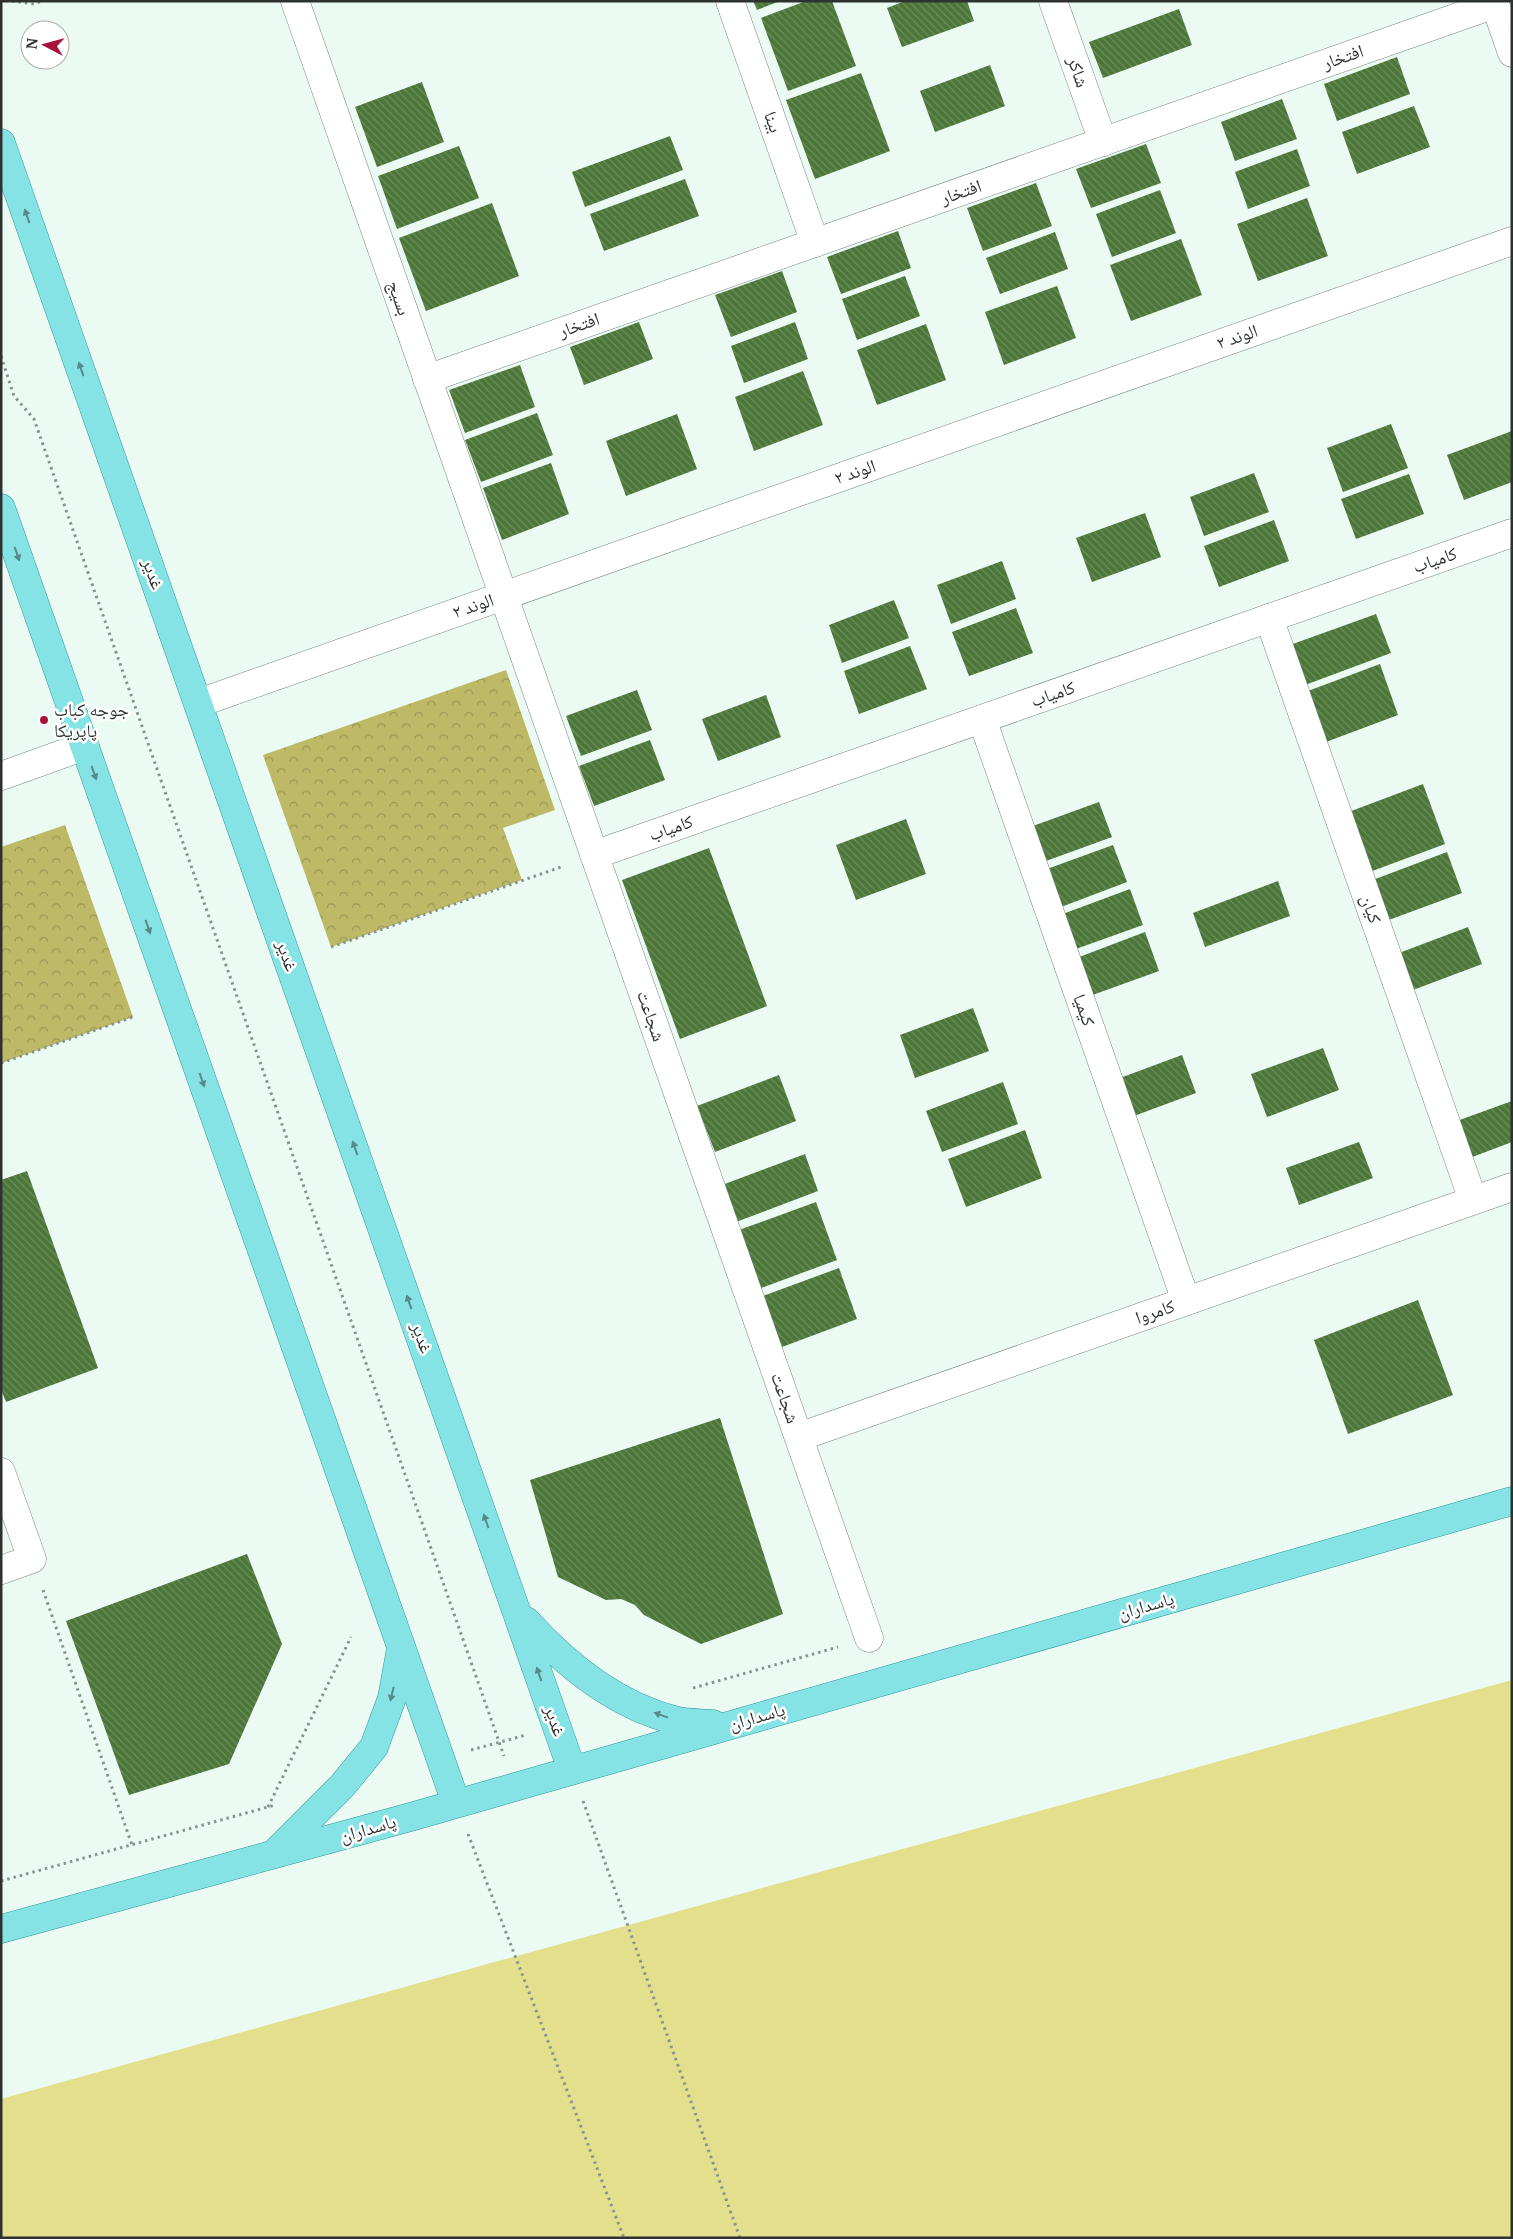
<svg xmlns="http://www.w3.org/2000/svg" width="1513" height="2239" font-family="Merriweather,'Noto Naskh Arabic',serif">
<defs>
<pattern id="forest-crowns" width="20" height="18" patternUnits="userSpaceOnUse" patternTransform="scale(1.25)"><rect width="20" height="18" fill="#beb967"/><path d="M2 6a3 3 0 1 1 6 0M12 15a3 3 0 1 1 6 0" fill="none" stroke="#9b9755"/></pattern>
<pattern id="building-back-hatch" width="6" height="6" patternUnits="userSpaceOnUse" patternTransform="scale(1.25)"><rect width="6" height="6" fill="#4b7637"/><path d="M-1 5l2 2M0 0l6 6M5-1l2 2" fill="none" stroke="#6e8d60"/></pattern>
</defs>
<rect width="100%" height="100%" fill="#ebfaf3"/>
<!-- grass -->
<polygon fill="#e3df8c" points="1512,1680 1512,2238 1,2238 1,2099"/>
<!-- forest -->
<g fill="url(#forest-crowns)">
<polygon points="506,670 555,810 503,828 522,880 331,947 263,755"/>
<polygon points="65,825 133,1017 1,1063 1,847"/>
</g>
<!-- building -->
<g fill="url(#building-back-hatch)">
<polygon points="753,1 780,1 757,10"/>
<polygon points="806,1 832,1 856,66 788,91 761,18"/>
<polygon points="905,1 967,1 974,21 902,47 887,8"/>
<polygon points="1179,9 1192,45 1103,78 1089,42"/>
<polygon points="1397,57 1410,94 1337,121 1324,84"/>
<polygon points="990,65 1005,106 935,132 920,91"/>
<polygon points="861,73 890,151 815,179 786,100"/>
<polygon points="422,82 444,142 377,167 355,107"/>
<polygon points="1282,99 1297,139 1235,161 1221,122"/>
<polygon points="1414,106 1430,147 1357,174 1342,132"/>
<polygon points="670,136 683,170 585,207 572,172"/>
<polygon points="1146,144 1161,183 1091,208 1076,169"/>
<polygon points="459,146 479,198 397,229 378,176"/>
<polygon points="1297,149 1310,186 1248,209 1235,172"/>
<polygon points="685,179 699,216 604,251 590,214"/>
<polygon points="1036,183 1052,226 983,251 967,208"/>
<polygon points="1160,190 1176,233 1112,257 1096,214"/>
<polygon points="1307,198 1328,256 1258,281 1237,224"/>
<polygon points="492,203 519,276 426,311 399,238"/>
<polygon points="898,231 911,268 841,294 827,257"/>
<polygon points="1055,232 1068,269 1000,294 986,258"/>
<polygon points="1181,239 1202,295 1131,321 1110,265"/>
<polygon points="782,271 797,312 731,337 715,295"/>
<polygon points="905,276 920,316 857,340 842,299"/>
<polygon points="1057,286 1076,338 1004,365 985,312"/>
<polygon points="639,322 653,359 584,385 570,347"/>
<polygon points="795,322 808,359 744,383 731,346"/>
<polygon points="926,324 946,380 877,405 857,350"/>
<polygon points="520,365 535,407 465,433 449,390"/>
<polygon points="803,371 823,425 754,451 735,397"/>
<polygon points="537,413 553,455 481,482 465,440"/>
<polygon points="677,414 697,469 626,496 606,441"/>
<polygon points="1391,424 1408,468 1343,492 1327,448"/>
<polygon points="1512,431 1512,482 1464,500 1447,455"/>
<polygon points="551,463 569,514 502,540 483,488"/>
<polygon points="1254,473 1269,512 1204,536 1190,497"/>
<polygon points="1409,474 1424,514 1356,539 1341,499"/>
<polygon points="1145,513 1161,557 1092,582 1076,538"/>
<polygon points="1274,520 1289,561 1219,587 1204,546"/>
<polygon points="1002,561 1016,599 951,624 937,585"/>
<polygon points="894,600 909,638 842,663 829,625"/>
<polygon points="1016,608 1033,653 969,676 952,632"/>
<polygon points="1376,614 1391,653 1305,685 1290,645"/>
<polygon points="910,646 927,689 859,714 844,671"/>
<polygon points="1380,664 1398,715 1326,742 1308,691"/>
<polygon points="637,690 652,730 581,756 566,716"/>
<polygon points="766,695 781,737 718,761 702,719"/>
<polygon points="650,740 665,780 594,806 579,766"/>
<polygon points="1423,784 1445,844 1367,873 1346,813"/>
<polygon points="1099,802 1112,837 1046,861 1033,826"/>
<polygon points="906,819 926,874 856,900 836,845"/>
<polygon points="1113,845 1127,882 1061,907 1047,869"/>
<polygon points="709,848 767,1006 680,1039 622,880"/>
<polygon points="1447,852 1462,893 1386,921 1370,881"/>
<polygon points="1278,881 1290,916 1205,947 1193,913"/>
<polygon points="1130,889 1143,925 1073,950 1060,915"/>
<polygon points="1468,927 1482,964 1413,990 1399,953"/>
<polygon points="1145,932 1159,971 1087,997 1074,959"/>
<polygon points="973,1008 989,1051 915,1078 900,1035"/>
<polygon points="1323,1048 1339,1090 1267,1117 1251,1074"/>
<polygon points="1182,1055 1196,1093 1134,1116 1120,1078"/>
<polygon points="779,1075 796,1121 715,1152 697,1106"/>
<polygon points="1003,1082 1018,1124 942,1152 926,1111"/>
<polygon points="1512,1101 1512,1142 1467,1159 1454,1122"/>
<polygon points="1025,1130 1042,1178 966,1207 948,1159"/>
<polygon points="1359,1142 1373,1178 1299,1205 1286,1168"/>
<polygon points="805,1154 818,1191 736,1222 722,1185"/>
<polygon points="27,1171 98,1368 6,1402 1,1389 1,1180"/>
<polygon points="816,1202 837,1260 761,1288 739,1230"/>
<polygon points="839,1268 857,1319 782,1347 763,1296"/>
<polygon points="1418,1300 1453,1395 1348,1434 1314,1340"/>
<polygon points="720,1418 783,1614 701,1644 644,1615 635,1605 621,1599 606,1600 558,1577 530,1480"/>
<polygon points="247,1554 282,1644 229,1764 129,1795 66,1621"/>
</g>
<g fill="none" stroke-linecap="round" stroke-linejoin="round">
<!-- minor casing -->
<g stroke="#77857e" stroke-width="29">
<g id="minor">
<polyline points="295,1 869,1638"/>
<polyline points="730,1 815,243"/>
<polyline points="1053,1 1103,142"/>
<polyline points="1494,1 1512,53"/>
<polyline points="427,379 1495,4"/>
<polyline points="1269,618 1473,1200"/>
<polyline points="199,703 1512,241"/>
<polyline points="982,719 1186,1301"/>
<polyline points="1,776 85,746"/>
<polyline points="594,855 1512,533"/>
<polyline points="799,1437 1512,1187"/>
<polyline points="1,1472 32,1559 1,1570"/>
</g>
</g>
<!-- major casing -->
<g stroke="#31999b" stroke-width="29">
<g id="major">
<polyline points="1,143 572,1770"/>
<polyline points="1,508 456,1803"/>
<path d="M526,1621C566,1665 615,1705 674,1720C686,1723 700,1723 713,1724"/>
<polyline points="274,1854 342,1786 374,1747 392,1698 401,1648"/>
<polyline points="1,1929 414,1816 1512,1501"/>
</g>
</g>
<!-- path -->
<g stroke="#8a948f" stroke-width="3" stroke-dasharray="2.5 4" stroke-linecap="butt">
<polyline points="12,1 34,4 42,1"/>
<polyline points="1,356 14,396 34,419 504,1756"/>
<polyline points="331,947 564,866"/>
<polyline points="1,1063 133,1017"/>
<polyline points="43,1590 132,1845"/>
<polyline points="693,1688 838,1647"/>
<polyline points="471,1750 526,1735"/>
<polyline points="583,1801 740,2238"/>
<polyline points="268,1807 351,1637"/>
<polyline points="468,1834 624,2238"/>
<polyline points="1,1881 275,1805"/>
</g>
<!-- minor -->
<use href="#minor" stroke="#fff" stroke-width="28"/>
<!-- major -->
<use href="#major" stroke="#85e3e6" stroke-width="28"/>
</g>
<!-- one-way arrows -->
<defs><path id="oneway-solid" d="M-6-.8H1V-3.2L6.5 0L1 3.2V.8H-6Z" transform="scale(1.25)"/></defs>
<g fill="#598a8b">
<use href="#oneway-solid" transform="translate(27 216) rotate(-109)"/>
<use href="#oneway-solid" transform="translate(81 369) rotate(-109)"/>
<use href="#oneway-solid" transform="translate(17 554) rotate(71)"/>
<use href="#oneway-solid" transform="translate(94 773) rotate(71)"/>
<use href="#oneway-solid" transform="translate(148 927) rotate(71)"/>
<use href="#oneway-solid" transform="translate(202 1080) rotate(71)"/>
<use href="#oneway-solid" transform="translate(355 1148) rotate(-109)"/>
<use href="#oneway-solid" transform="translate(409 1302) rotate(-109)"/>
<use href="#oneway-solid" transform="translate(486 1521) rotate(-109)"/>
<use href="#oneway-solid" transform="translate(539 1674) rotate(-109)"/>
<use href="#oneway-solid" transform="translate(392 1694) rotate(103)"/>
<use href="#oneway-solid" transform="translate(661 1715) rotate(-160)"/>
</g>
<!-- markers -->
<circle fill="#a9133b" stroke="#fff" stroke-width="2" cx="44" cy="720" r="5"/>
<g text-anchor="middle" stroke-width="5" stroke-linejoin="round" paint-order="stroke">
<!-- street labels -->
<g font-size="18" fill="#2d3230" stroke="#fff">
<text transform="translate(1343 57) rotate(-19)" y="6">افتخار</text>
<text transform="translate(1078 72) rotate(71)" y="6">شاکر</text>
<text transform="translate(773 122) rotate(71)" y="6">بینا</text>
<text transform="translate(961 192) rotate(-19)" y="6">افتخار</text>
<text transform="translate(399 298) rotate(71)" y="6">بسیج</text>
<text transform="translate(579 325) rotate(-19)" y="6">افتخار</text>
<text transform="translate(1237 337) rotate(-19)" y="6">الوند ۲</text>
<text transform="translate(855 472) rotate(-19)" y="6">الوند ۲</text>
<text transform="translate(1435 560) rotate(-19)" y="6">کامیاب</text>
<text transform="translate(153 574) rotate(71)" y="6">غدیر</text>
<text transform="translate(473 606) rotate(-19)" y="6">الوند ۲</text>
<text transform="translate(1053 694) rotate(-19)" y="6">کامیاب</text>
<text transform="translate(671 828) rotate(-19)" y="6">کامیاب</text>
<text transform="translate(1371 909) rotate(71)" y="6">کیان</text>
<text transform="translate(287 956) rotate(71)" y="6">غدیر</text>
<text transform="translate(1084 1010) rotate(71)" y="6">کیمیا</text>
<text transform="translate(651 1016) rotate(71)" y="6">شجاعت</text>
<text transform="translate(1155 1312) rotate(-19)" y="6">کامروا</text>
<text transform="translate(422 1338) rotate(71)" y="6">غدیر</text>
<text transform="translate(785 1398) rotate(71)" y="6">شجاعت</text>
<text transform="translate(1146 1606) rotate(-16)" y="6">پاسداران</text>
<text transform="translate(757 1717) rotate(-16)" y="6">پاسداران</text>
<text transform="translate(555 1721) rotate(71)" y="6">غدیر</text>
<text transform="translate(368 1829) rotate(-16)" y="6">پاسداران</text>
</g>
<!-- poi labels -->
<g font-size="18" fill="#2d3230" stroke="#fff" text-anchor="start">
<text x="54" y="716">جوجه کباب<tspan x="54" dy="21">پاپریکا</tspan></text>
</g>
</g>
<!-- border -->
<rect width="1513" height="2239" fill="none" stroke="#2d3230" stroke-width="5"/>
<!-- north arrow -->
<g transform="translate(45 45) rotate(276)"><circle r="24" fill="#ffffff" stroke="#abadac"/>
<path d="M0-4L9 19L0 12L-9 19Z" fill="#a9133b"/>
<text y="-8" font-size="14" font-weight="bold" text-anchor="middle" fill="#2d3230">N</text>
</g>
</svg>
